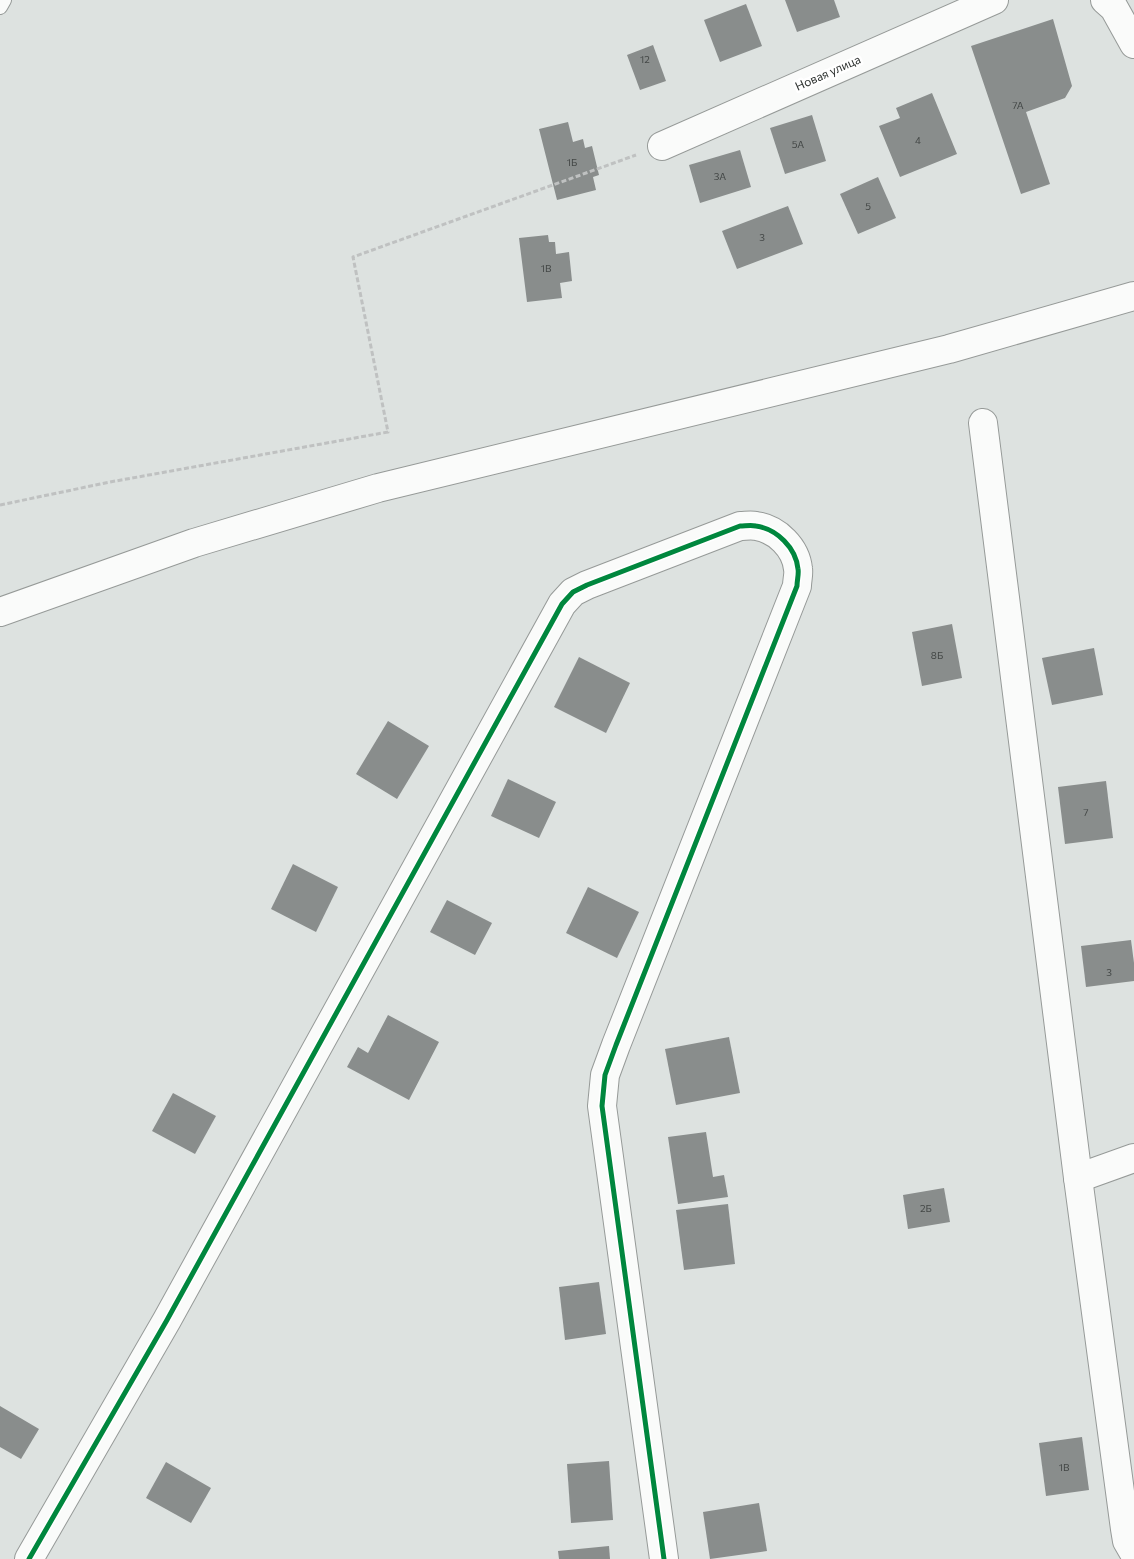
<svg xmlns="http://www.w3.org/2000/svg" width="1134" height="1559" font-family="Commissioner,sans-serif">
<rect width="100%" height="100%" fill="#dde2e0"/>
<!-- building -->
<g fill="#898d8c">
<polygon points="785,0 834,0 840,17 797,32"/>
<polygon points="746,4 762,46 720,62 704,20"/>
<polygon points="1053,19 1072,86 1065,98 1026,112 1050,184 1021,194 971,46"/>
<polygon points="653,45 666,81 640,90 627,55"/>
<polygon points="932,93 957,154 900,177 879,126 900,118 896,108"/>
<polygon points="812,115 826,161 785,174 770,128"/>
<polygon points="568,122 573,142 583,139 585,148 592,146 599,175 593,177 596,190 557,200 539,129"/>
<polygon points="740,150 751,187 700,203 689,165"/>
<polygon points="878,177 896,218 858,234 840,194"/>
<polygon points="788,206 803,244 737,269 722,231"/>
<polygon points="548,235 549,242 555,242 556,254 569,252 572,281 560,283 562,298 527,302 519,238"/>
<polygon points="952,624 962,678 922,686 912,632"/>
<polygon points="1094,648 1103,695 1052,705 1042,658"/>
<polygon points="579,657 630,683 606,733 554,707"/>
<polygon points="388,721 429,746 397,799 356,774"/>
<polygon points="508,779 556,802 539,838 491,816"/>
<polygon points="1106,781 1113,838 1065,844 1058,787"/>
<polygon points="293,864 338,887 316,932 271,909"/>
<polygon points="588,887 639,912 617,958 566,933"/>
<polygon points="447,900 492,923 475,955 430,932"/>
<polygon points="1131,940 1134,963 1134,981 1086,987 1081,946"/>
<polygon points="388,1015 439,1042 409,1100 347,1067 358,1047 368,1053"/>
<polygon points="729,1037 740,1093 676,1105 665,1049"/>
<polygon points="173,1093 216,1116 195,1154 152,1131"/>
<polygon points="706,1132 713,1177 724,1175 728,1197 678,1204 668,1137"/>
<polygon points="944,1188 950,1222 908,1229 903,1195"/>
<polygon points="728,1204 735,1264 684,1270 676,1210"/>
<polygon points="599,1282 606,1334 565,1340 559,1287"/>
<polygon points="0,1406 39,1429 21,1459 0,1447"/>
<polygon points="1082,1437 1089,1490 1046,1496 1039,1443"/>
<polygon points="609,1461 613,1520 571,1523 567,1464"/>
<polygon points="166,1462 211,1488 191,1523 146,1498"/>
<polygon points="759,1503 767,1551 710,1559 703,1512"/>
<polygon points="609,1546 610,1559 559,1559 558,1551"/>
</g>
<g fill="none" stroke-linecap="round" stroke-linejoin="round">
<!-- service casing -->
<g stroke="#969a98" stroke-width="16">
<polyline id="service" points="0,7 4,0"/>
</g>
<!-- minor casing -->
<g stroke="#969a98" stroke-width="30">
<g id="minor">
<polyline points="662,146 994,0"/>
<polyline points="983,423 1078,1178 1125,1529 1127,1541 1134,1553"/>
<polyline points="1078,1178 1134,1158"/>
<path d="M29,1559L167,1320L562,604L573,592L587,585L740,526C745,526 751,525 756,526C777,529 796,548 798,569C799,574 797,580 797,586L616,1045L605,1075L602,1106L664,1559"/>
</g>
</g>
<!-- tertiary casing -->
<g stroke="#969a98" stroke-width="30">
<polyline id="tertiary" points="1105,0 1114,8 1134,44"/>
</g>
<!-- primary casing -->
<g stroke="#969a98" stroke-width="30">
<polyline id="primary" points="0,612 194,543 378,488 949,349 1134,296"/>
</g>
<!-- path -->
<polyline stroke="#bfc1c1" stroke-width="3" stroke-dasharray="5 2.5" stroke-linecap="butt" points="0,505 110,482 388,432 353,257 636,155"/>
<!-- service -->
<use href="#service" stroke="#fafbfa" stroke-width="14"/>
<!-- minor -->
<use href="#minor" stroke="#fafbfa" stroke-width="28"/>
<!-- tertiary -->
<use href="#tertiary" stroke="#fafbfa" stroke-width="28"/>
<!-- primary -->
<use href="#primary" stroke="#fafbfa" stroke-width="28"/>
<!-- cycleway casing -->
<g stroke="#fff" stroke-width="8">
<path id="cycleway" d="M29,1559L167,1320L562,604L573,592L587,585L740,526C745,526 751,525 756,526C777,529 796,548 798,569C799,574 797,580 797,586L616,1045L605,1075L602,1106L664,1559"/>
</g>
<!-- cycleway -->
<use href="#cycleway" stroke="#00873e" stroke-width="5"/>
</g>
<g text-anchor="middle" stroke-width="5" stroke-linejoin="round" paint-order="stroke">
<!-- number labels -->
<g font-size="10" fill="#434746">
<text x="645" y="63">12</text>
<text x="1018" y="109">7А</text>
<text x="918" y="144">4</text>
<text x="798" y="148">5А</text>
<text x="572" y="166">1Б</text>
<text x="720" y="180">3А</text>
<text x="868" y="210">5</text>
<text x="762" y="241">3</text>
<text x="546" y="272">1В</text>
<text x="937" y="659">8Б</text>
<text x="1086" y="816">7</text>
<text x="1109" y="976">3</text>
<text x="926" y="1212">2Б</text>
<text x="1064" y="1471">1В</text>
</g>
<!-- street labels -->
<g font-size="12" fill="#2c302e" stroke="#fff">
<text transform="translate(828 73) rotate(-24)" y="4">Новая улица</text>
</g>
</g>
</svg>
